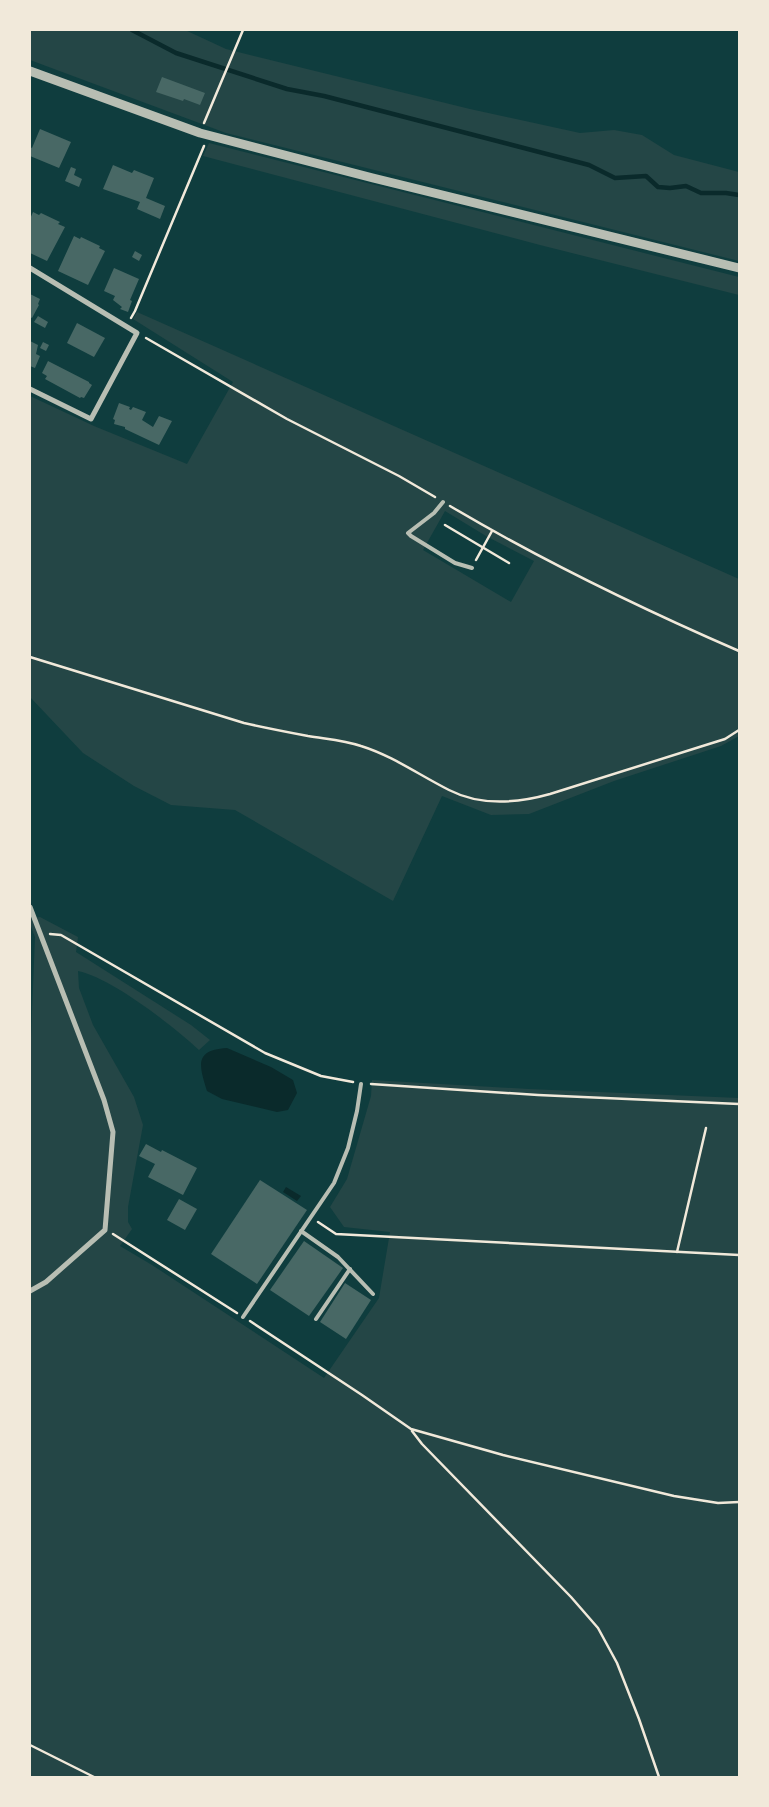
<svg xmlns="http://www.w3.org/2000/svg" width="769" height="1807" font-family="'Source Sans 3',sans-serif">
<rect width="100%" height="100%" fill="#0f3d3e"/>
<!-- green -->
<g fill="#244646" fill-rule="evenodd">
<polygon points="30,30 185,30 226,49 470,109 580,133 614,130 642,135 674,155 739,172 739,261 226,133 30,60"/>
<polygon points="209,143 739,277 739,295 540,245 203,156"/>
<path d="M137,312L739,579V736L721,746L614,781L529,814L491,815L442,796L393,901L235,810L171,805L134,786L83,753L30,697V396L94,426L187,464L233,382L133,319ZM445,511L486,536L534,561L511,602L423,550Z"/>
<path d="M40,917L78,937L76,952L191,1025L210,1040L199,1050C173,1026 112,978 78,971L79,988L93,1025L134,1097L143,1125L128,1207V1222L132,1229L120,1246L152,1265L324,1378L379,1298L390,1232L344,1227L330,1207L347,1179L371,1096L372,1080L529,1089L739,1098V1777H30V1062L35,937L30,924V919Z"/>
</g>
<!-- water -->
<g fill="#0a2a2b">
<path d="M227,1048L271,1067L293,1080L297,1093L288,1110L277,1112L222,1099L207,1091C199,1065 194,1050 227,1048Z"/>
<polygon points="286,1187 301,1196 297,1201 283,1192"/>
</g>
<g fill="none" stroke-linecap="round" stroke-linejoin="round">
<!-- stream -->
<polyline stroke="#0a2a2b" stroke-width="4.5" points="132,30 176,53 287,89 324,96 589,165 615,178 646,176 658,187 670,188 686,186 701,193 726,193 739,195"/>
</g>
<!-- building -->
<g fill="#486865">
<polygon points="162,77 205,93 200,105 184,99 183,101 156,92"/>
<polygon points="40,129 71,142 59,168 30,156 30,147 32,148"/>
<polygon points="113,165 132,173 134,170 154,178 146,198 165,206 160,219 137,209 140,202 103,189"/>
<polygon points="71,167 76,169 74,175 82,179 79,187 65,181"/>
<polygon points="33,212 39,215 41,213 60,222 58,224 65,227 47,261 30,253 30,219"/>
<polygon points="74,236 80,239 81,237 100,246 99,248 105,251 88,285 58,271"/>
<polygon points="135,251 142,255 139,261 132,257"/>
<polygon points="114,268 139,279 130,300 132,301 128,312 120,309 122,307 113,300 115,296 104,291"/>
<polygon points="30,294 40,299 38,304 39,305 32,318 30,317"/>
<polygon points="38,316 48,322 45,328 34,322"/>
<polygon points="77,323 105,338 94,357 67,343"/>
<polygon points="30,341 38,345 36,354 40,356 35,368 30,366"/>
<polygon points="43,342 49,345 46,351 40,348"/>
<polygon points="48,361 89,382 89,383 92,385 84,398 81,397 80,398 45,379 47,376 42,373"/>
<polygon points="119,403 130,407 129,409 131,410 133,407 146,412 142,420 153,427 159,416 172,421 159,445 125,429 125,427 114,424 115,420 113,419"/>
<polygon points="146,1144 161,1152 162,1150 197,1168 183,1195 148,1177 155,1164 139,1156"/>
<polygon points="260,1180 307,1210 257,1284 211,1254"/>
<polygon points="179,1199 197,1209 185,1230 167,1220"/>
<polygon points="304,1241 343,1268 309,1316 270,1290"/>
<polygon points="345,1283 371,1300 346,1339 320,1322"/>
</g>
<g fill="none" stroke-linecap="round" stroke-linejoin="round">
<!-- path -->
<g stroke="#f1e9da" stroke-width="2.5">
<polyline points="204,123 243,30"/>
<polyline points="131,318 135,311 204,146"/>
<polyline points="146,338 287,419 399,476 435,497"/>
<path d="M450,506C543,561 640,608 739,651"/>
<polyline points="445,525 509,563"/>
<polyline points="476,560 492,531"/>
<path d="M30,657L244,723C266,728 287,732 308,736C326,739 344,740 361,746C393,756 419,775 449,790C480,806 518,803 550,794L709,744L725,739L739,730"/>
<polyline points="50,934 61,935 265,1053 321,1076 353,1082"/>
<polyline points="371,1084 538,1095 739,1104"/>
<polyline points="318,1222 336,1234 739,1255"/>
<polyline points="113,1234 237,1313"/>
<polyline points="677,1252 706,1128"/>
<polyline points="250,1321 362,1395 411,1429 503,1455 674,1496 718,1503 739,1502"/>
<polyline points="412,1431 422,1444 571,1597 598,1628 617,1663 639,1719 659,1777"/>
<polyline points="30,1745 94,1777"/>
</g>
<!-- service -->
<g stroke="#b8beb3" stroke-width="4">
<polyline points="443,502 434,513 408,533 411,536 455,563 472,568"/>
<polyline points="301,1231 338,1257 373,1294"/>
<polyline points="243,1317 334,1183 348,1148 357,1111 361,1084"/>
<polyline points="316,1319 350,1269"/>
</g>
<!-- minor -->
<g stroke="#b8beb3" stroke-width="5">
<polyline points="30,268 137,333 91,419 30,389"/>
<polyline points="30,907 104,1100 113,1132 105,1230 46,1282 30,1291"/>
</g>
<!-- tertiary -->
<polyline stroke="#b8beb3" stroke-width="9" points="30,71 200,133 373,178 739,268"/>
</g>
<!-- border -->
<rect width="769" height="1807" fill="none" stroke="#f1e9da" stroke-width="62"/>
</svg>
